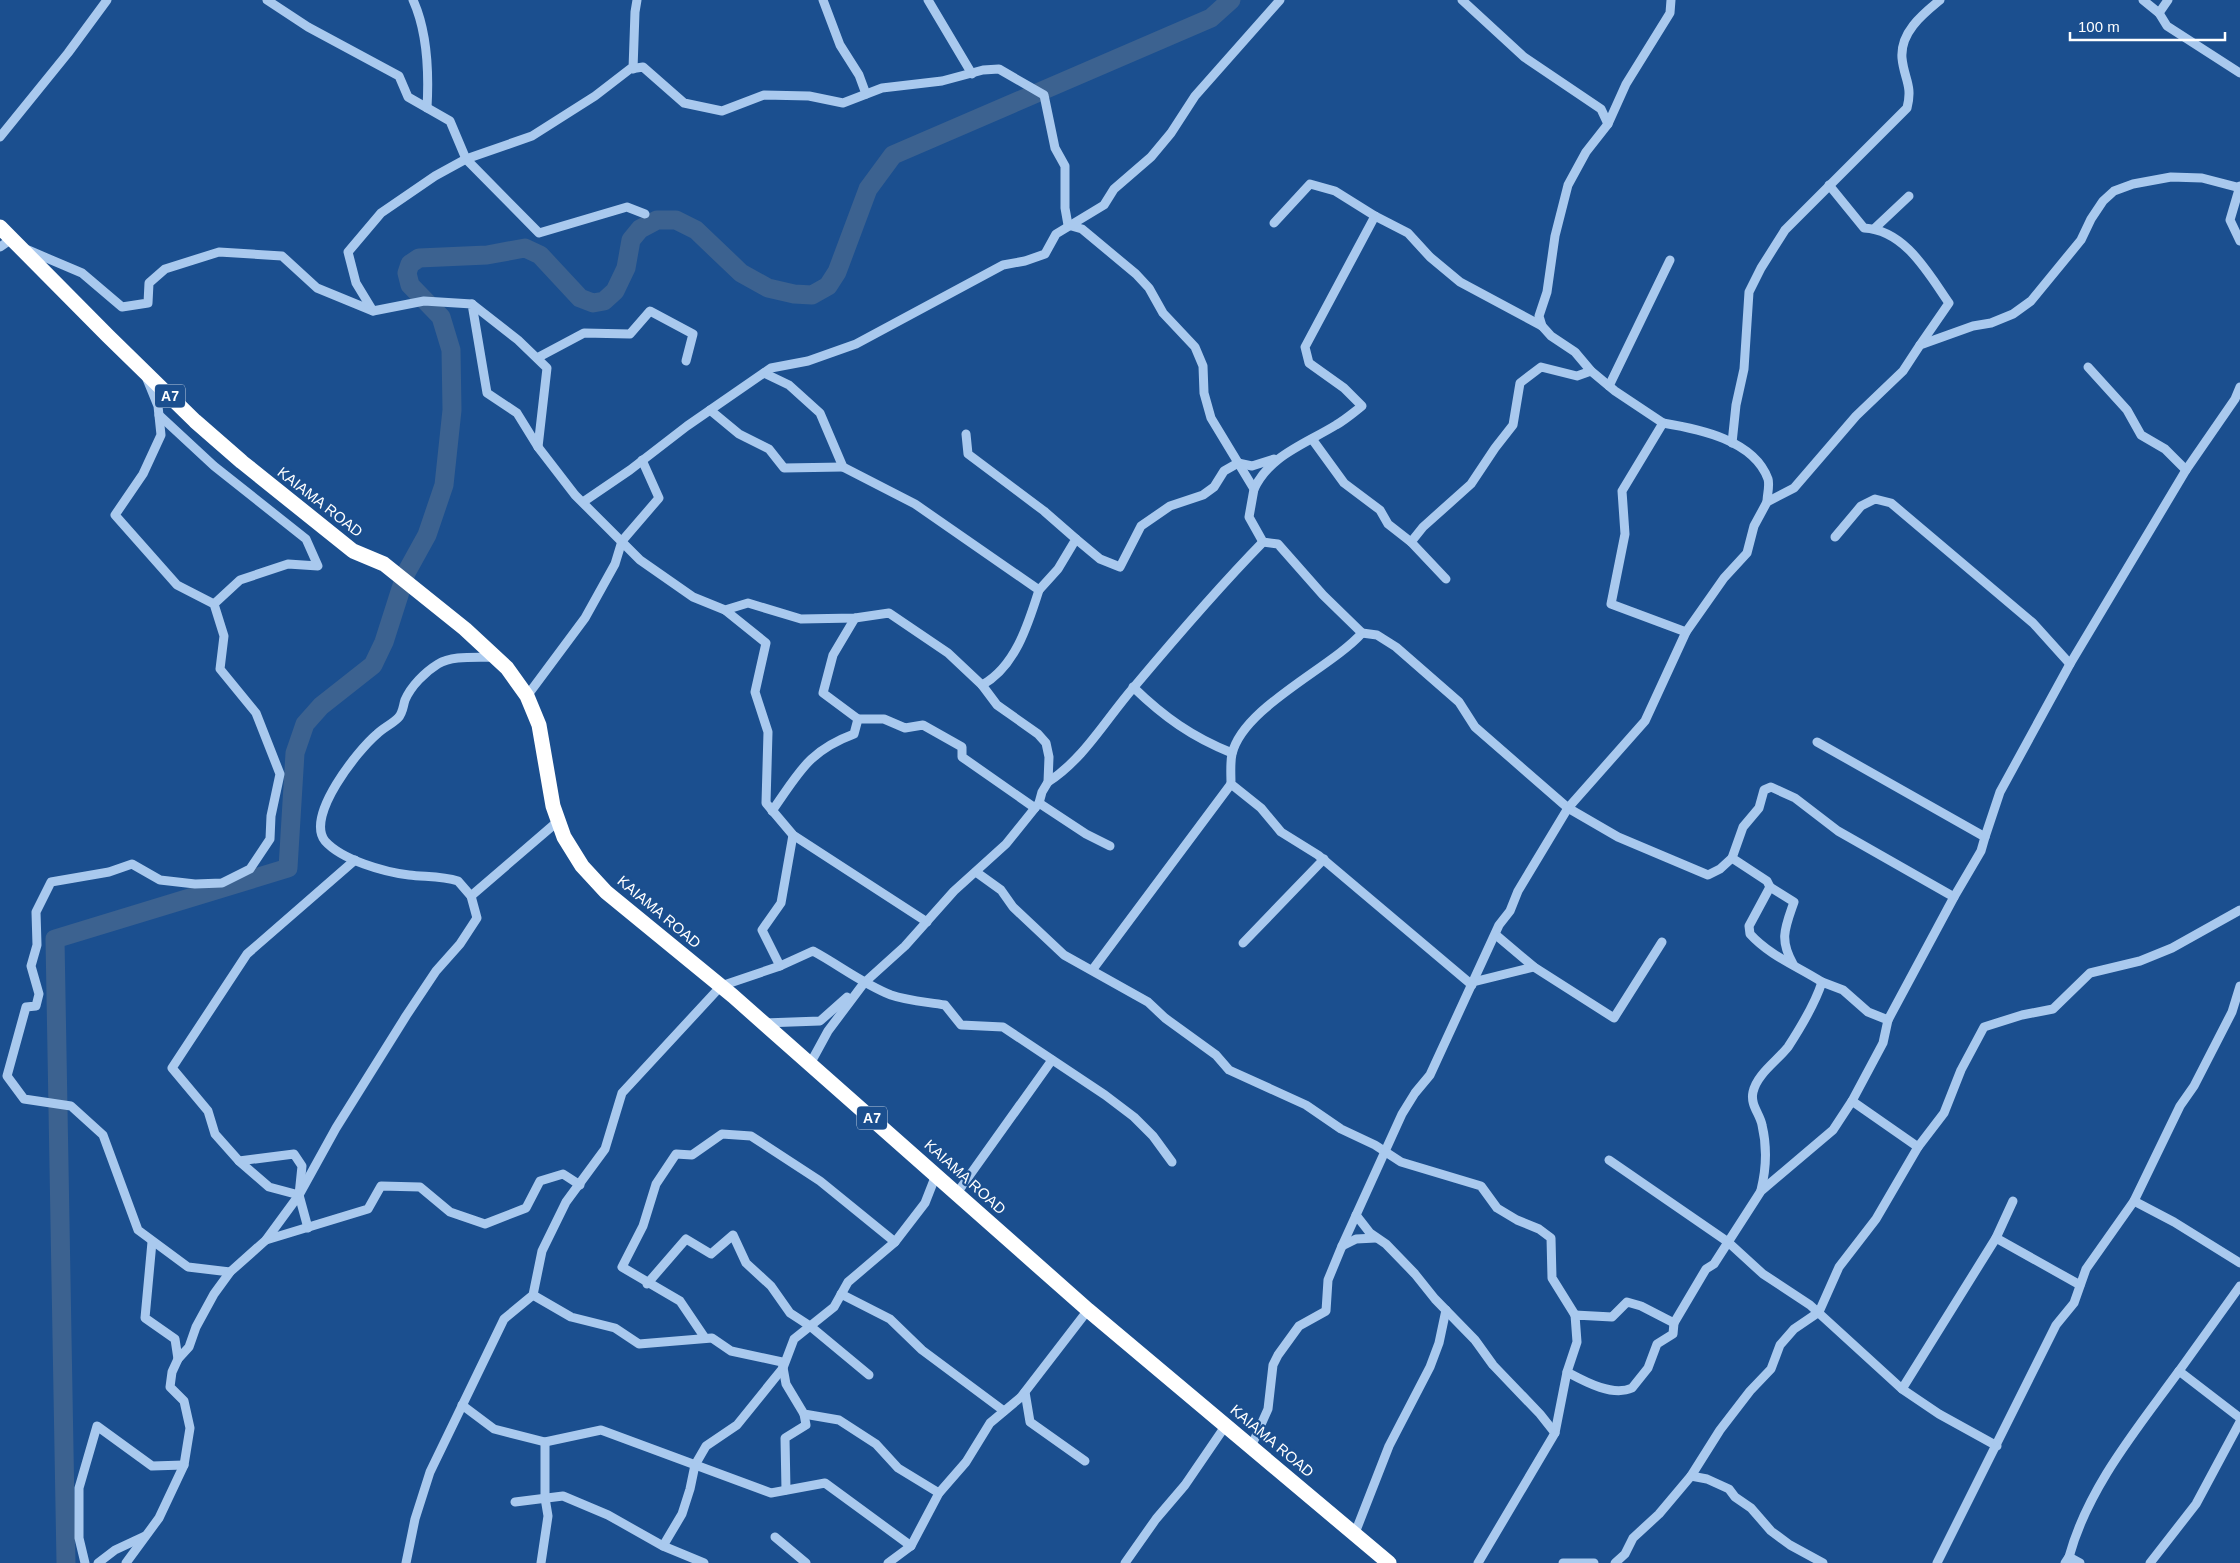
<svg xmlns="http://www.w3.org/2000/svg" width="2240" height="1563" font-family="Arial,sans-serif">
<rect width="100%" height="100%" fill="#1b4f8f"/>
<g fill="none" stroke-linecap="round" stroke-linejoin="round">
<!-- river -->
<polyline stroke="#3c6290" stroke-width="19" points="66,1563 55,939 288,868 295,753 305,724 321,706 373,665 384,642 406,573 427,535 444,485 452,410 451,350 441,317 410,285 407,273 410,264 419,258 487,255 525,248 540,255 580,298 593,303 604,301 615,291 626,268 631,240 640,229 657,220 676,220 696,230 741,273 768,288 794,294 812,295 828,286 837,272 868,189 893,155 1211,18 1231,0"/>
<!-- minor -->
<g stroke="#a9c9ee" stroke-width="9">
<polyline points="267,0 308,27 399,76 408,97 450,121 466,159 539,233 627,207 645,214"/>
<path d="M413,0C428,33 429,73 427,108"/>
<polyline points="823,0 840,45 859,75 866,94"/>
<polyline points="928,0 972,74"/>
<polyline points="1462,0 1524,57 1601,109 1608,124"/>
<polyline points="2143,0 2159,13 2167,26 2240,73"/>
<polyline points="2159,13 2168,0"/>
<polyline points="633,69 635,12 637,0"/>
<polyline points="0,137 68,53 107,0"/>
<path d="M1829,185L1864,228C1905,230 1928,273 1949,303L1920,345"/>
<polyline points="2240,186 2230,220 2240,241"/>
<polyline points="1274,223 1310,184 1335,191 1375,216 1408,233 1430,257 1460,282 1542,326"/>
<polyline points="1875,228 1909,196"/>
<polyline points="0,247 13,238"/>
<polyline points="28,250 82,273 122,307 148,303 149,283 165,269 219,252 282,256 317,288 373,311 424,301 472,304 487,393 517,413 538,447 575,495 640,560 693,597 725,610 748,603 801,619 855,618 889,613 948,653 982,685 997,705 1038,734 1046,743 1049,757 1048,782 1042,792 1039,803 1006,844 954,891 905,946 864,983 828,1031 810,1064"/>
<polyline points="472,304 518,340 547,368 538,447"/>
<path d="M373,311L356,283L348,252L381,213L435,176L466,159L532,136L595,96L630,69L643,67L684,103L722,111L764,95L809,96L843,103L882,88L942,81L983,70L999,69L1044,95L1055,148L1065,166V208L1068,225L1082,229L1136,274L1149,288L1163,313L1195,347L1203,366L1204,393L1211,418L1254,489L1249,517L1263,542L1278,544L1323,595L1362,633C1331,668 1243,707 1232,754C1230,763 1231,775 1231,784L1261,808L1281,832L1318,855L1472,985"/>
<polyline points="537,358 584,333 630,334 650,311 693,334 686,361"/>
<polyline points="2088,367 2127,410 2141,435 2165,449 2186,470"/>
<path d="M764,373L789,385L820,413L843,467L915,504L1039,590C1028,625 1015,667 982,685"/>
<polyline points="147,379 158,406 161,435 143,474 115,515 177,585 214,604 224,636 220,669 256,713 280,774 271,816 270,839 250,869 222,883 195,884 160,880 132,864 109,872 51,882 36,912 37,945 31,966 39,994 36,1006 26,1007 7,1076 24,1099 71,1106 103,1135 138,1230 188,1267 230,1272"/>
<polyline points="1609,386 1670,260"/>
<polyline points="710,410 739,434 769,449 784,468 843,467"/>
<polyline points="159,415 214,466 306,539 318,566 288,564 240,580 214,604"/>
<path d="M1663,423C1699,429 1754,440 1768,479C1770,485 1767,495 1767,502"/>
<polyline points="966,434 968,454 1044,511 1076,539 1058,569 1039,590"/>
<polyline points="1312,439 1344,483 1380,510 1388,524 1411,542"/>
<path d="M1732,443L1736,405L1744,369L1749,292L1761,268L1785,230L1907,108C1913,85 1904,79 1902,58C1900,32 1923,14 1940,0"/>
<path d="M1254,489C1270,455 1305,444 1336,425C1345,420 1353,413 1362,406L1344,388L1309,363L1305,347L1375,216"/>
<polyline points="583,502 630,470 687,426 771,368 808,361 856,344 1003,265 1025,261 1045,254 1056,234 1104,205 1114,189 1151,157 1171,133 1195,96 1280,0"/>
<polyline points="1835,537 1861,506 1875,499 1891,503 2033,623 2070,664"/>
<polyline points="1076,539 1100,559 1120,567 1141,526 1170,506 1203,495 1214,487 1224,471 1238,463 1252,466 1274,459"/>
<polyline points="1446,579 1411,542 1423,527 1471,484 1495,448 1513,425 1520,383 1541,367 1577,376 1591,371"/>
<polyline points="725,610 766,643 755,692 768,732 766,803 793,835 927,922"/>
<polyline points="855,618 833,655 823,693 858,719"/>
<polyline points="1686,632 1724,578 1747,553 1754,526 1767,502 1794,488 1856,416 1903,371 1920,345 1973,326 1991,323 2013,314 2031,301 2081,240 2091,219 2103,201 2114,191 2133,184 2171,177 2202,178 2240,188"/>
<polyline points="1362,633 1377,635 1396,647 1459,702 1475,727 1568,808 1618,837 1708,875 1720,869 1732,858"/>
<path d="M1133,687C1164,717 1192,737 1232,753"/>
<polyline points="527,696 585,618 615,564 622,541 659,498 642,460"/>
<polyline points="1817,742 1985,837 1981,851 1954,897"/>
<path d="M1048,782C1084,759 1106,719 1134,687C1176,637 1218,588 1263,542"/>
<polyline points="1039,803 1086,834 1110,846"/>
<path d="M772,811C799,773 808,751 854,734L858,719H884L905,728L923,725L962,747V757L1035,808"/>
<polyline points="1985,837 2000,792 2070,664 2186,470 2235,399 2240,387"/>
<polyline points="976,872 1001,890 1013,907 1064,955 1148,1002 1165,1018 1216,1055 1229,1070 1306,1105 1341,1129 1375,1145 1401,1162 1481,1186 1497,1208 1517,1220 1539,1229 1551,1238 1552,1278 1575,1315"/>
<path d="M1770,887L1794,902C1785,928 1779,939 1793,964"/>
<polyline points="471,896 557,822"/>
<polyline points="1496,935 1534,967 1614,1018 1662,942"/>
<polyline points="1243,943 1324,859"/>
<path d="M780,966L813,951C839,965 863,984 891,995C908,1001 928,1002 945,1005L961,1025L1003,1027L1105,1095L1134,1117L1153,1136L1172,1162"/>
<polyline points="1093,969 1231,784"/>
<polyline points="1473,982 1534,967"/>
<path d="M1822,982C1797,966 1770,956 1750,934L1749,926L1770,887L1767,881L1732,858L1743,827L1759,808L1764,790L1771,787L1795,798L1838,831L1954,897L1888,1020"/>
<polyline points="764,1023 820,1021 847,997"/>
<polyline points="1609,1160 1728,1242 1763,1274 1810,1305 1902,1389 1939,1414 1997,1446"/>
<polyline points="239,1161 215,1134 208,1111 172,1068 247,954 355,860"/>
<path d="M1761,1190C1766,1170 1767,1146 1762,1125C1760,1114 1750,1105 1753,1092C1757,1074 1777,1061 1788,1047C1801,1027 1815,1004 1822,982L1843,990L1868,1012L1888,1020L1883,1043L1852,1101"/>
<polyline points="957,1193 1052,1060"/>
<polyline points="299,1195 269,1187 239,1161 294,1154 302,1166 299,1195 308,1228"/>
<polyline points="2134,1201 2174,1222 2240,1263"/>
<polyline points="1356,1215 1370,1233 1386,1244 1415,1274 1435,1299 1475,1340 1493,1365 1540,1414 1555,1433"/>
<polyline points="1996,1238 2013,1201"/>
<polyline points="266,1240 368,1209 381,1186 420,1187 450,1212 485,1224 526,1208 540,1181 563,1174 580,1185"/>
<polyline points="152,1242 145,1318 175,1339 178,1359"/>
<polyline points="1342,1246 1356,1239 1376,1238"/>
<polyline points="647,1284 686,1239 711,1254 733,1235 746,1263 771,1286 790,1313 810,1326 869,1375"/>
<polyline points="2240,1286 2179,1371 2240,1418"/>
<polyline points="841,1294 890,1319 922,1350 1004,1411"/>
<polyline points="533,1295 571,1317 615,1328 639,1344 712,1338 731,1351 782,1362 786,1384 804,1414 839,1420 876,1444 898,1468 939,1493"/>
<polyline points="705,1338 680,1301 622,1267 643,1226 656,1184 676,1154 692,1155 722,1134 751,1136 820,1181 895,1242"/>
<path d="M1567,1372C1584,1381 1612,1397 1632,1388L1648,1368L1657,1344L1673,1334L1674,1323"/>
<polyline points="1902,1389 1996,1238 2080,1285"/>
<polyline points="1025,1392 1030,1422 1085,1461"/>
<polyline points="462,1405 494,1429 545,1442 601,1430 771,1493 825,1483 911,1546"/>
<polyline points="1251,1447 1268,1409 1273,1365 1278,1355 1299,1326 1326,1311 1328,1280 1342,1246 1402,1114 1415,1093 1430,1075 1499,925 1510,911 1518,891 1568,808 1645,721 1686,632 1611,604 1625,534 1622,491 1663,423 1615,391 1591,371 1575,352 1551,336 1542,326 1539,316 1547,292 1555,236 1568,185 1586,152 1608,124 1626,84 1670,13 1671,0"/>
<polyline points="1691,1476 1720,1430 1750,1391 1771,1369 1780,1345 1794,1329 1819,1312 1839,1267 1876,1219 1918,1147"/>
<polyline points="786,1490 785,1438 806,1425 804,1414"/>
<polyline points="515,1502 563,1496 608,1515 663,1546 704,1563"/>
<polyline points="1355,1533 1389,1446 1430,1367 1439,1343 1446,1310"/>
<polyline points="775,1537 806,1563"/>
<polyline points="663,1546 682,1514 690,1489 695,1465 706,1446 737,1425 783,1368 794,1339 834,1307 848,1282 895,1242 925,1203 936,1175"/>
<path d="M2069,1557C2088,1487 2137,1429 2179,1371"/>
<polyline points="85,1563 79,1538 79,1488 97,1426 152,1466 184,1465"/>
<polyline points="98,1563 115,1550 145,1536"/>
<path d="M126,1563L159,1518L184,1465L190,1428L184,1401L170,1387L172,1372L178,1359L189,1347L196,1327L214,1294L230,1272L266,1240L299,1195L336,1128L406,1016L436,971L460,944L477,918L471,896L458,881C442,876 425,877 409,875C384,872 342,860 325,841C305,816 358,750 377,734C383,728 392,724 398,718C403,713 403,706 405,700C411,686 425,672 438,664C453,655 477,658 494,657"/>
<polyline points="406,1563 415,1519 430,1472 504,1319 533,1295 542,1251 566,1202 605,1149 622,1093 721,986 780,966 762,930 781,903 793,835"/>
<polyline points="541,1563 548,1516 545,1498 545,1442"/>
<polyline points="888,1563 911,1546 939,1493 966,1462 990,1423 1021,1397 1088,1310"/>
<polyline points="1125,1563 1156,1519 1185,1485 1226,1425"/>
<polyline points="1478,1563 1555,1433 1567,1372 1577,1342 1575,1315 1612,1317 1627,1302 1641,1306 1674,1323 1706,1269 1714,1264 1761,1191 1833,1130 1852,1101 1918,1147 1944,1113 1961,1070 1984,1027 2022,1015 2053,1009 2090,973 2140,961 2172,948 2240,910"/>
<polyline points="1563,1563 1594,1563"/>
<polyline points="1615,1563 1625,1554 1633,1538 1659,1514 1691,1476 1707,1479 1729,1489 1735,1497 1751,1508 1771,1531 1790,1545 1823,1563"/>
<polyline points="1937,1563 2056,1325 2074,1303 2086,1269 2134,1201 2180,1106 2194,1086 2232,1012 2240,986"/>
<polyline points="2065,1563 2069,1557 2080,1563"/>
<polyline points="2150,1563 2196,1504 2240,1422"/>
</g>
<!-- highway -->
<polyline stroke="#fff" stroke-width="15" points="0,227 108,336 195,421 242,462 353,551 384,564 465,629 507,668 527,696 539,725 553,806 564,837 582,866 606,892 733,996 1088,1310 1389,1563"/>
</g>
<g text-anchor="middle" stroke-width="4.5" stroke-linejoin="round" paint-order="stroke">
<!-- shield labels -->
<g fill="#1b4f8f" stroke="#bbcadd" stroke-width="1">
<rect x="155" y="384.5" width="30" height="23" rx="4"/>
<rect x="857" y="1106.5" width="30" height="23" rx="4"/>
</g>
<g font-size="14" font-weight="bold" fill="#fff">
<text x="170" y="401">A7</text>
<text x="872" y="1123">A7</text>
</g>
<!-- street labels -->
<g font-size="15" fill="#fff" stroke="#1b4f8f">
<text transform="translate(320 502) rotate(38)" y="5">KAIAMA ROAD</text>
<text transform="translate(659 912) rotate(40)" y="5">KAIAMA ROAD</text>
<text transform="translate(965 1177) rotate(42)" y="5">KAIAMA ROAD</text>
<text transform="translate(1272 1441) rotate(40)" y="5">KAIAMA ROAD</text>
</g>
</g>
<!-- scale -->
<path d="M2070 32v8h155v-8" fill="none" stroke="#ffffff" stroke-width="2.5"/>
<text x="2078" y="32" font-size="15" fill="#ffffff" stroke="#1b4f8f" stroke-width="4" paint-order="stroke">100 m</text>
</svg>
